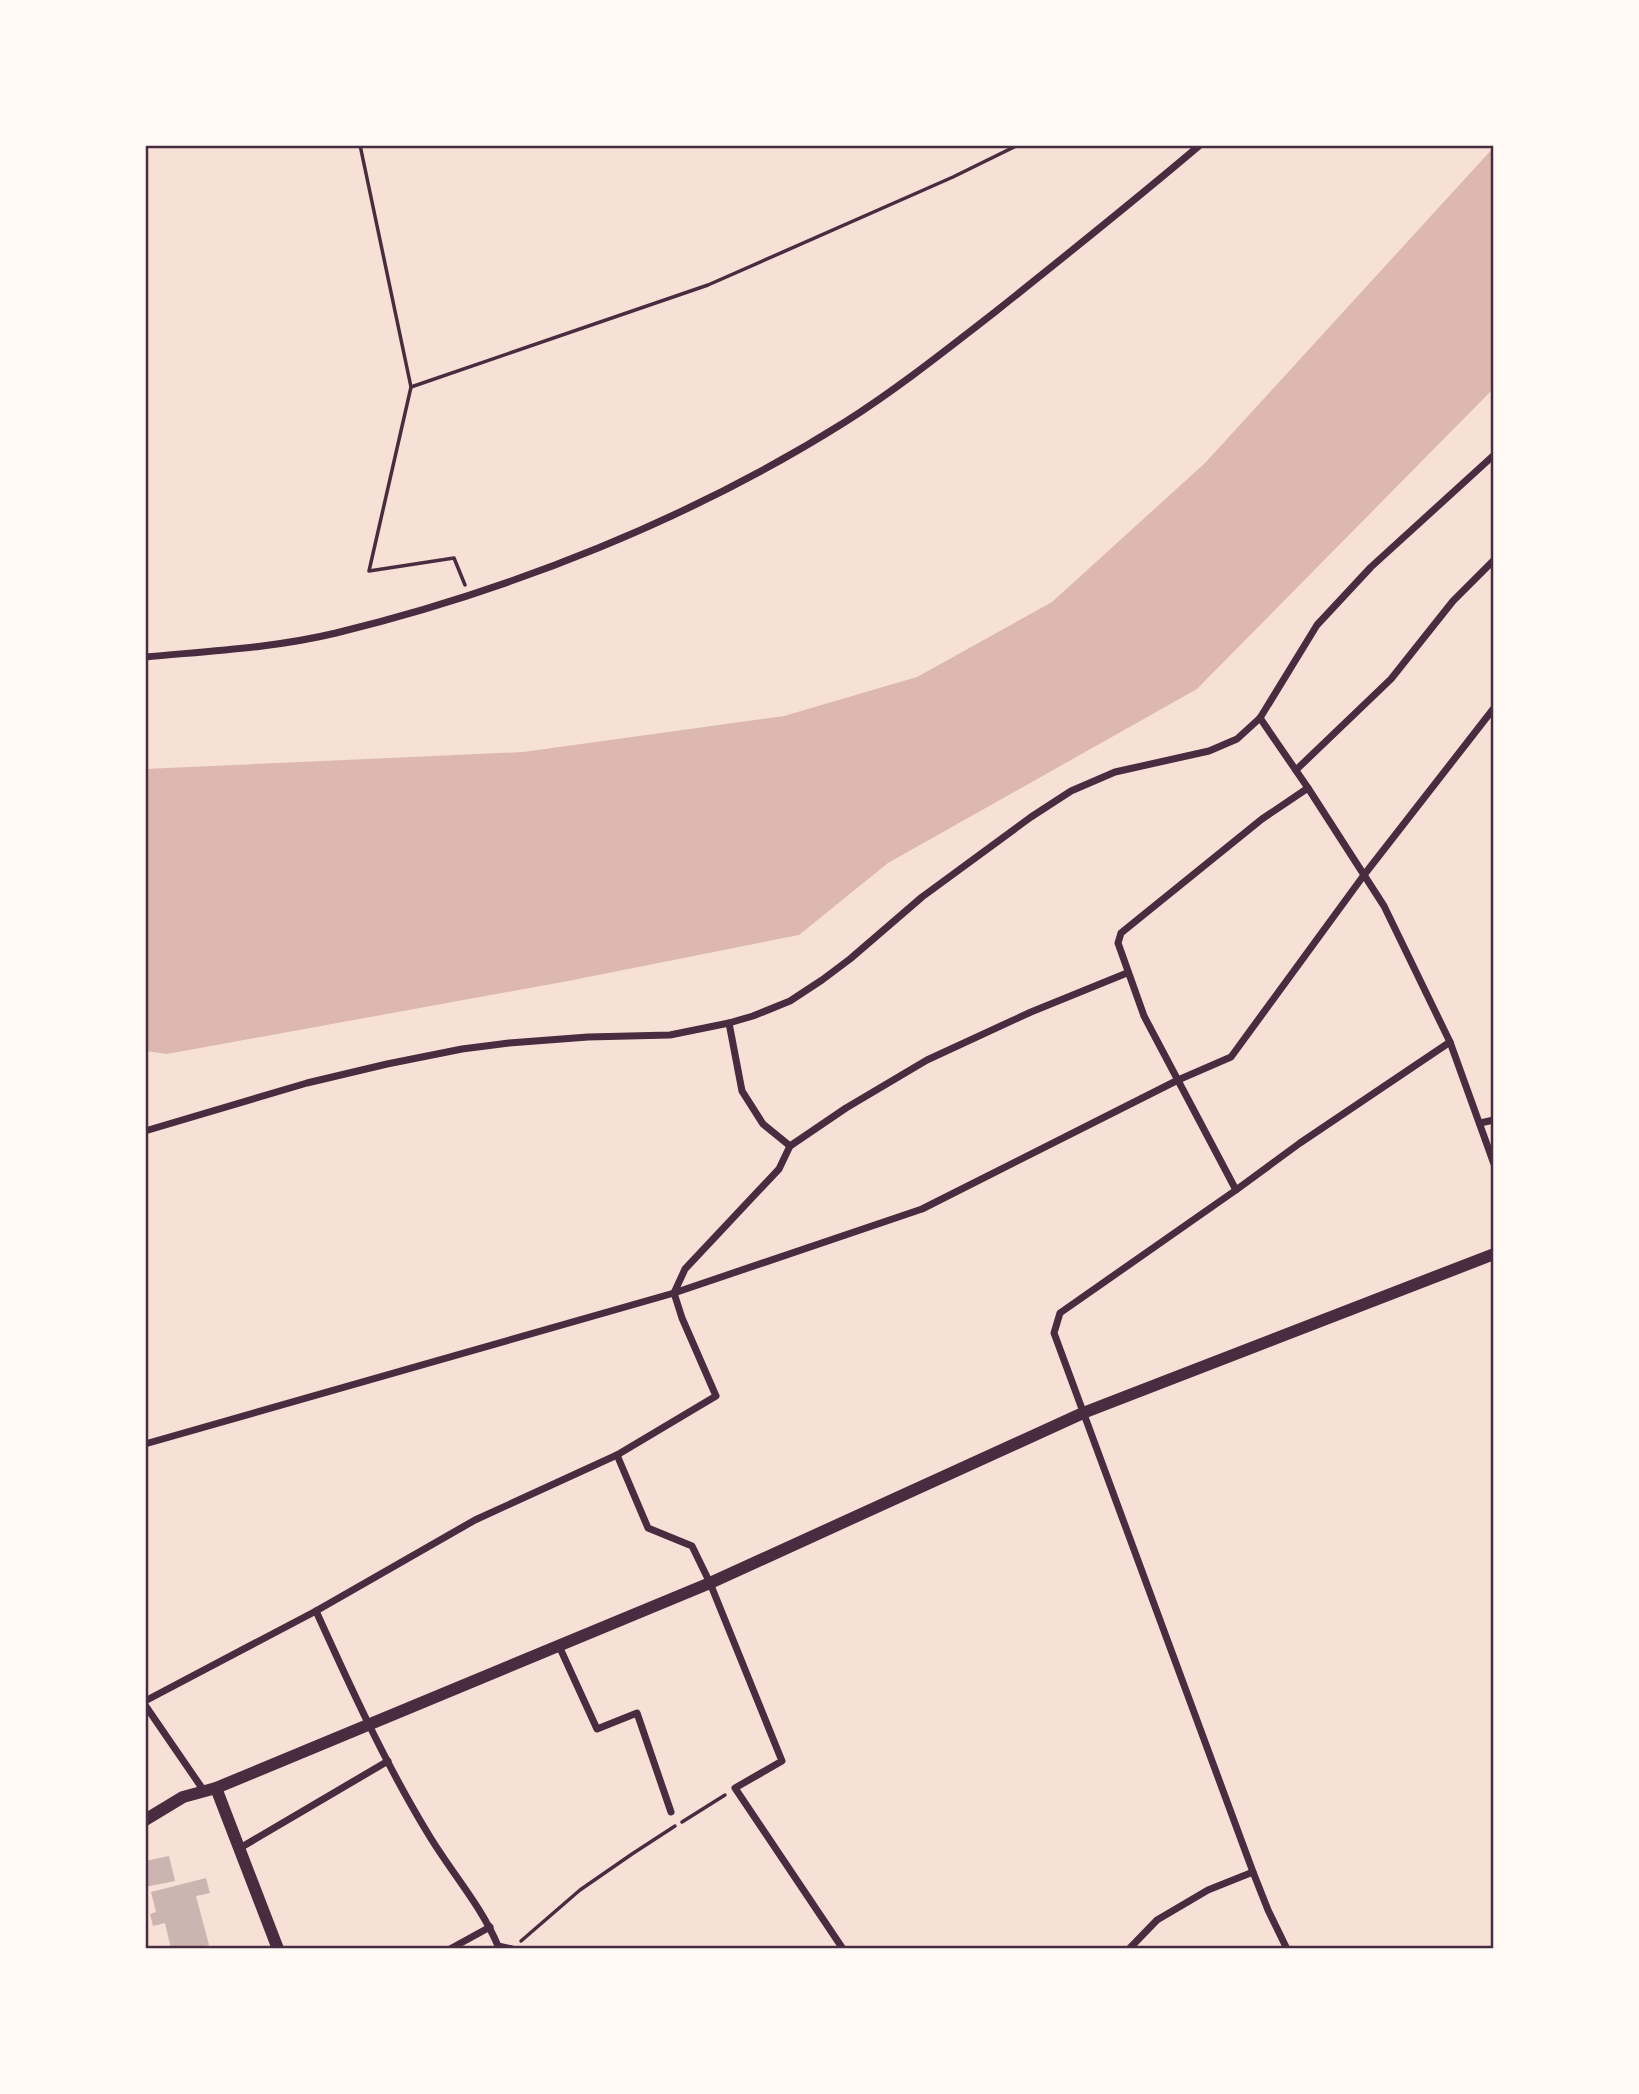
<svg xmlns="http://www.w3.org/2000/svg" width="1639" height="2094" font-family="'Open Sans',sans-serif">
<rect width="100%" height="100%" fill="#f7e1d7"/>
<!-- water -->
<polygon fill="#dcb8b0" points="1494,147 1494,388 1197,689 888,863 799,935 568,981 167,1054 145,1051 145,769 523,752 784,716 917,677 1052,602 1205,463"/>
<!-- building -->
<g fill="#ccb4b1">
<polygon points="169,1856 175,1881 145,1887 145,1861"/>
<polygon points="206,1878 210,1893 196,1896 209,1945 196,1949 171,1949 165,1923 153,1926 150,1914 156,1912 151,1892"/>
</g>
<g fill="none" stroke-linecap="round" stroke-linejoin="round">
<!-- path -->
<g stroke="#4a2c40" stroke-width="3.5">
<polyline points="360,145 411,387 369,571 454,558 465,585"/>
<polyline points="411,387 708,285 953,177 1018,145"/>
<polyline points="682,1822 725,1795"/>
<polyline points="521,1941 580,1890 632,1854 675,1826"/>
</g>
<!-- minor -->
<g stroke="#4a2c40" stroke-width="7">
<path d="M145,657C209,651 274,648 336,633C512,590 691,519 845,422C897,389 946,350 995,312C1064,257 1133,202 1200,145"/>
<polyline points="1260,718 1308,788 1384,906 1450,1042 1494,1164"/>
<polyline points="1296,770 1391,679 1453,601 1494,560"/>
<polyline points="729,1023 742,1091 763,1124 790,1146"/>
<polyline points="1480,1123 1494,1120"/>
<polyline points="145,1131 307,1083 387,1064 462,1049 509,1043 588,1037 670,1035 729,1023 753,1016 790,1001 822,980 850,959 922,897 1031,817 1071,791 1115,772 1209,751 1237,739 1260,718 1317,625 1371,567 1494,455"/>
<polyline points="1236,1190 1144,1016 1118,943 1121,933 1262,819 1308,788"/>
<polyline points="145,1444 674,1293 922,1209 1178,1080 1231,1057 1364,875 1494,708"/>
<polyline points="617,1455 648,1528 692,1546 710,1583 782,1761 735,1788 843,1949"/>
<path d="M316,1611C350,1686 384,1761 427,1832C450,1871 481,1905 498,1946L512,1949"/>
<polyline points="559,1646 597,1729 637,1713 671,1812"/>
<polyline points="145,1701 316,1611 475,1520 617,1455 716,1396 682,1318 674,1293 685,1269 779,1169 790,1146 846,1108 927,1060 1031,1012 1127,973"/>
<polyline points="145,1705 204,1791"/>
<polyline points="240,1848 388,1761"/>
<polyline points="450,1949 490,1927"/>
<polyline points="1129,1949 1157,1920 1208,1890 1253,1872"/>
<polyline points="1287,1949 1268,1910 1253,1872 1054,1333 1060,1313 1236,1190 1300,1143 1450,1042"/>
</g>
<!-- tertiary -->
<g stroke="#4a2c40" stroke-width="12">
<polyline points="216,1788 278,1949"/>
<polyline points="145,1820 183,1797 216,1788 710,1583 1083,1413 1494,1254"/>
</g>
</g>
<!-- border -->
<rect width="1639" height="2094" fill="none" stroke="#fffaf5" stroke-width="294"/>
<rect x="147" y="147" width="1345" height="1800" fill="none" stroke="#4a2c40" stroke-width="2.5"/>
</svg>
